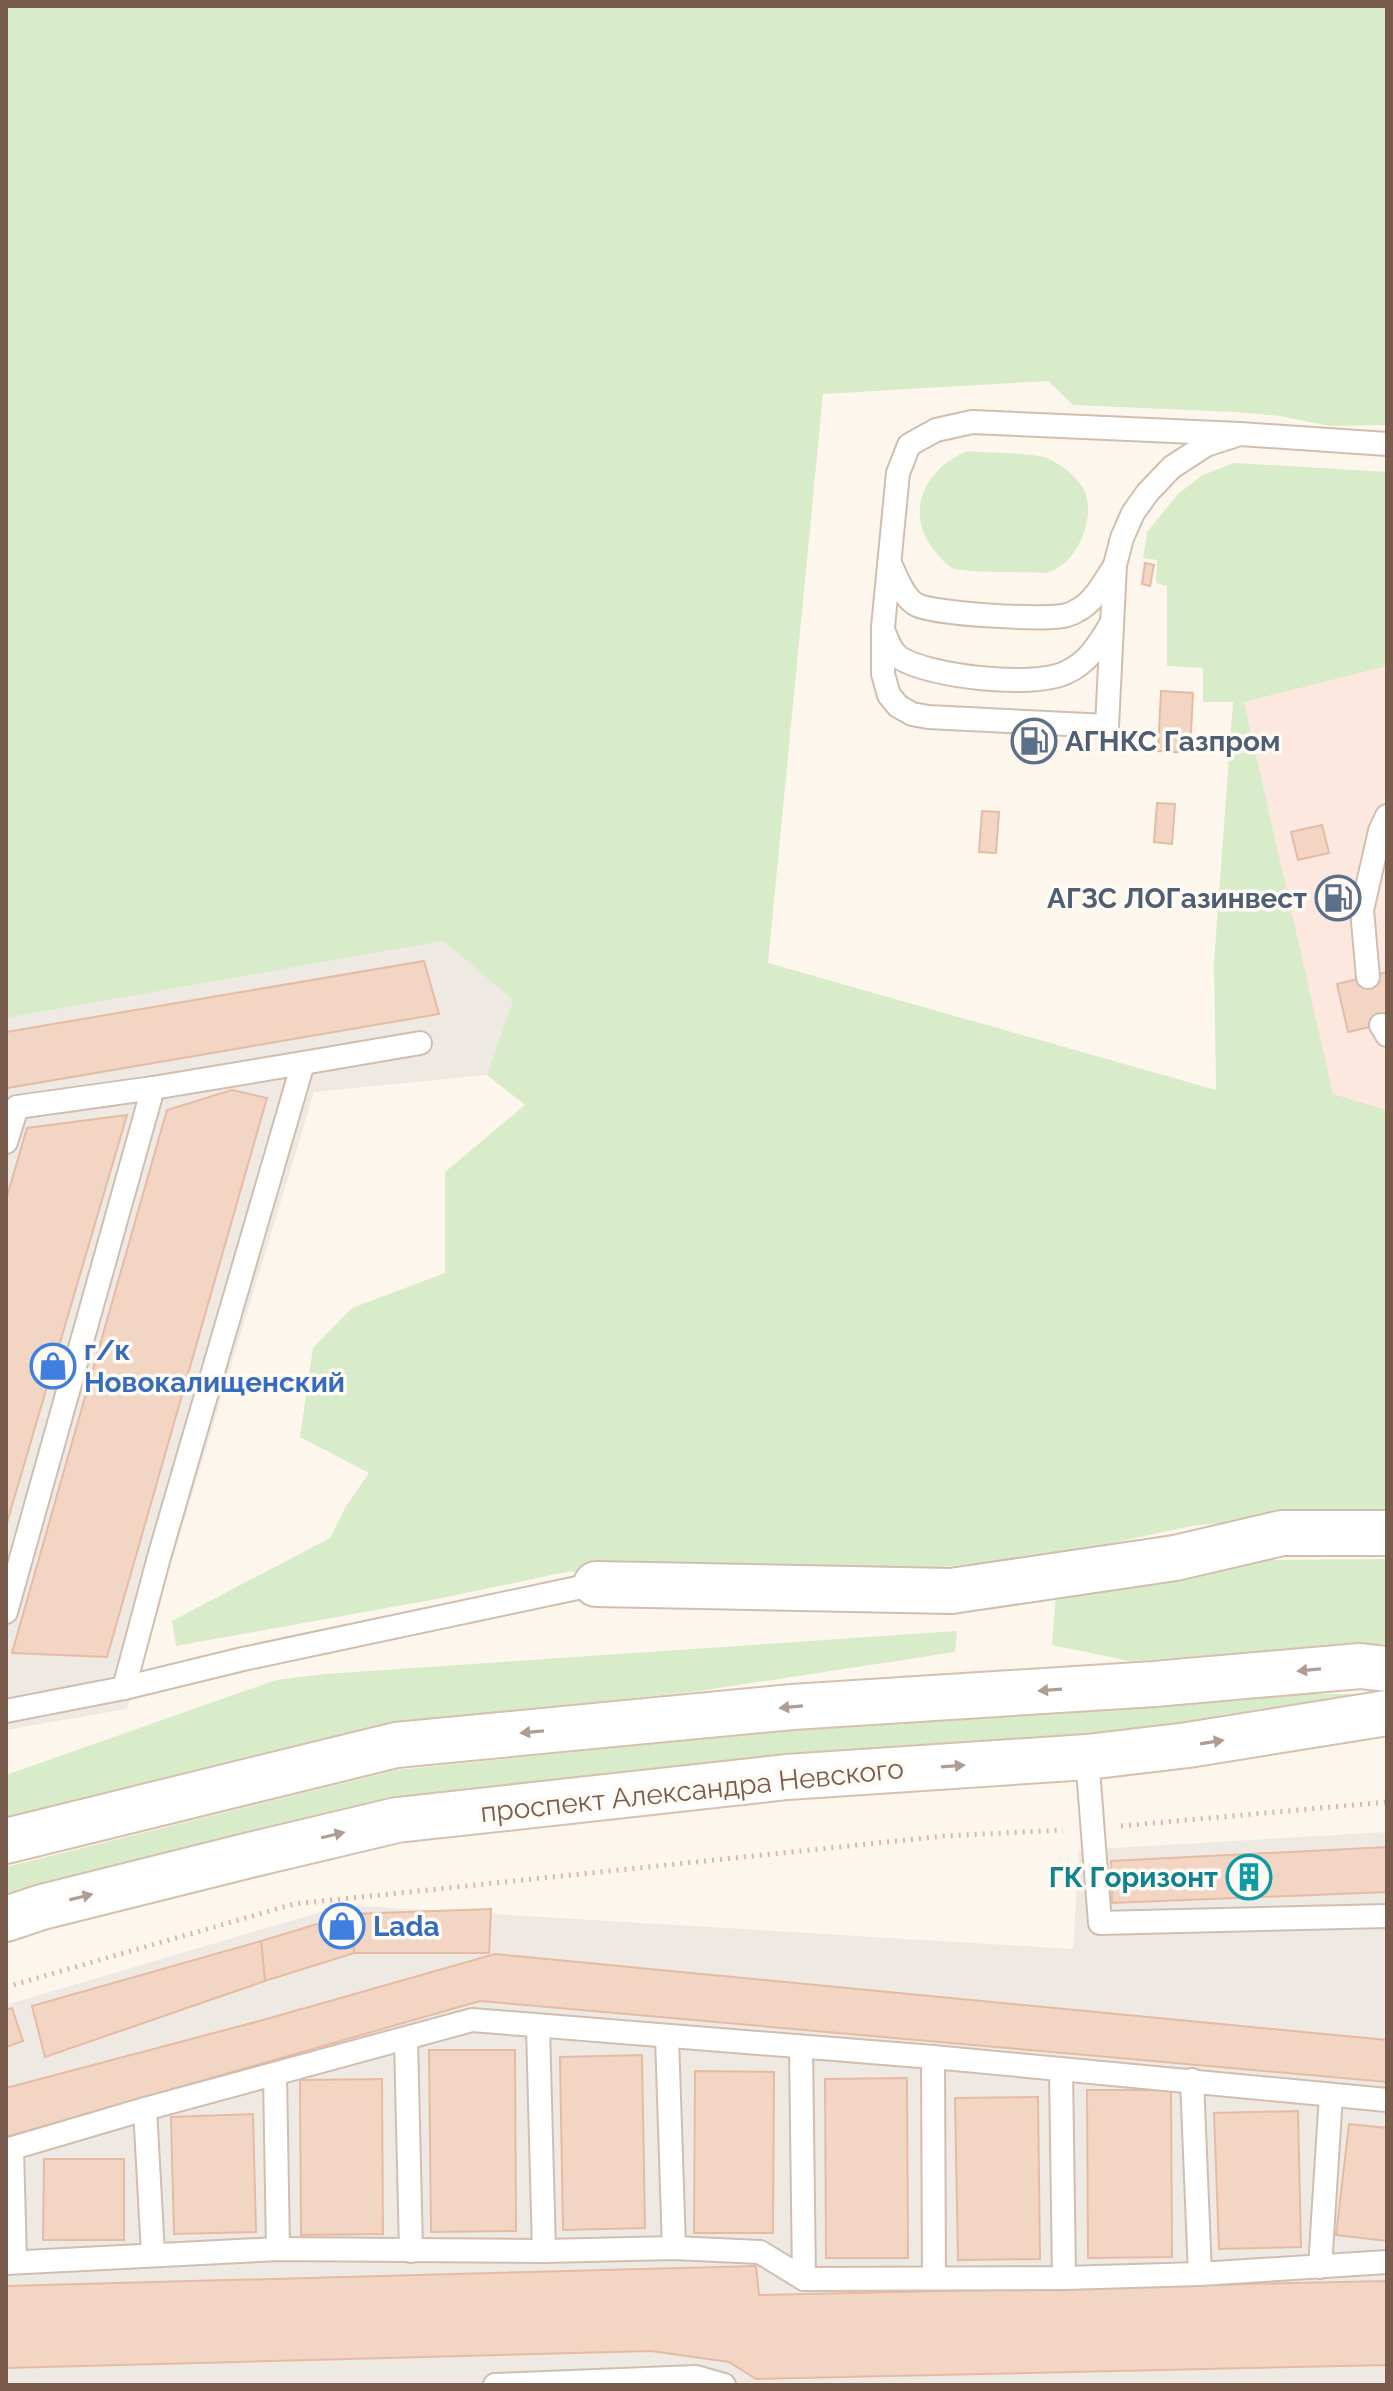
<svg xmlns="http://www.w3.org/2000/svg" width="1393" height="2391" font-family="Raleway,sans-serif">
<rect width="100%" height="100%" fill="#fdf6ec"/>
<!-- commercial -->
<polygon fill="#fde8e0" points="1387,666 1387,1110 1333,1095 1244,702"/>
<!-- industrial -->
<g fill="#efe9e4" fill-rule="evenodd">
<path d="M443,941L513,1000L487,1075L314,1092L127,1709L6,1730V1526L126,1115L27,1128L6,1200V1094L8,1088L439,1014L424,961L6,1032V1018ZM232,1090L266,1098L12,1652L167,1110Z"/>
<polygon points="1387,1832 1387,2385 6,2385 6,2005 344,1905 1073,1949 1079,1850"/>
</g>
<!-- green -->
<g fill="#d8ecc9">
<polygon points="6,6 1387,6 1387,425 1330,426 1280,416 1236,412 1073,405 1048,381 823,394 768,963 1216,1090 1214,962 1233,702 1203,702 1203,668 1167,666 1167,586 1156,583 1157,560 1143,558 1147,532 1178,494 1203,475 1234,463 1387,472 1387,666 1244,702 1333,1094 1387,1110 1387,1517 1269,1518 1191,1526 1053,1556 909,1570 661,1569 566,1572 442,1598 176,1646 172,1621 330,1538 345,1508 369,1473 300,1437 313,1348 352,1308 445,1273 445,1172 525,1105 487,1075 513,1000 443,941 6,1018"/>
<path d="M968,451C985,453 1037,453 1049,459C1063,466 1078,477 1085,492C1096,521 1075,567 1045,573C1029,572 962,573 952,568C945,564 939,556 934,550C903,512 926,467 968,451Z"/>
<polygon points="1387,1559 1387,1644 1130,1661 1052,1645 1056,1594 1259,1560"/>
<polygon points="957,1631 955,1652 699,1691 437,1720 321,1740 6,1824 6,1775 276,1680 325,1674"/>
<polygon points="1267,1694 1363,1694 1267,1716 6,1897 6,1867 396,1770 789,1730"/>
</g>
<!-- building -->
<g fill="#f3d5c3" stroke="#e6bba3" stroke-width="2">
<polygon points="1145,563 1154,565 1150,586 1142,584"/>
<polygon points="1161,691 1193,693 1190,753 1158,751"/>
<polygon points="1157,803 1175,804 1172,844 1154,842"/>
<polygon points="982,811 999,812 996,853 979,852"/>
<polygon points="1322,825 1329,853 1298,860 1291,832"/>
<polygon points="424,961 439,1014 8,1088 6,1094 6,1032"/>
<polygon points="1387,972 1387,1023 1348,1032 1337,984"/>
<polygon points="232,1090 267,1098 107,1657 12,1653 167,1110"/>
<polygon points="127,1115 6,1526 6,1200 27,1128"/>
<polygon points="1387,1847 1387,1892 1112,1903 1111,1861"/>
<polygon points="491,1909 489,1953 354,1953 350,1914"/>
<polygon points="350,1914 354,1953 265,1981 261,1941"/>
<polygon points="261,1941 265,1981 45,2057 32,2006"/>
<polygon points="495,1954 1387,2040 1387,2082 480,2001 6,2137 6,2088 263,2020"/>
<polygon points="12,2008 23,2041 6,2047 6,2010"/>
<polygon points="429,2050 515,2050 516,2231 431,2232"/>
<polygon points="642,2055 645,2228 563,2230 560,2057"/>
<polygon points="695,2071 774,2072 773,2233 694,2233"/>
<polygon points="907,2078 908,2258 826,2258 825,2079"/>
<polygon points="382,2079 383,2234 301,2235 300,2080"/>
<polygon points="1087,2090 1171,2090 1172,2257 1088,2258"/>
<polygon points="1038,2097 1040,2259 958,2260 955,2098"/>
<polygon points="1298,2111 1301,2247 1219,2249 1214,2113"/>
<polygon points="253,2114 256,2232 174,2234 171,2117"/>
<polygon points="1349,2124 1387,2128 1387,2241 1336,2235"/>
<polygon points="44,2159 124,2159 124,2240 43,2240"/>
<polygon points="756,2266 759,2295 1387,2281 1387,2365 756,2379 729,2362 651,2351 6,2368 6,2286"/>
</g>
<g fill="none" stroke-linecap="round" stroke-linejoin="round">
<!-- service casing -->
<g stroke="#d1beb0" stroke-width="26">
<g id="service">
<polyline points="1240,434 1206,445 1172,467 1148,492 1133,513 1122,538 1115,565 1107,726 928,717 912,714 898,706 889,695 883,674 883,627 898,473 909,445 936,430 972,422 1240,434 1387,444"/>
<path d="M890,564C897,577 903,598 917,605C935,614 1048,621 1067,615C1071,614 1075,612 1078,610C1094,602 1104,582 1114,567"/>
<path d="M884,632C888,642 891,652 900,658C931,677 1032,688 1065,673C1088,663 1099,644 1111,624"/>
<polyline points="1368,977 1362,910 1380,831 1387,816"/>
<polyline points="1381,1025 1387,1035"/>
<polyline points="303,1063 420,1043"/>
<polyline points="6,1142 17,1107 153,1088 303,1063 159,1557 124,1688"/>
<polyline points="6,1612 153,1088"/>
<polyline points="6,1711 124,1688 243,1659 596,1584"/>
<polyline points="1087,1757 1100,1923 1387,1916"/>
<polyline points="538,2027 544,2251"/>
<polyline points="667,2037 674,2248"/>
<polyline points="406,2039 411,2251"/>
<polyline points="801,2047 804,2279"/>
<polyline points="933,2057 934,2278"/>
<polyline points="1061,2069 1064,2278"/>
<polyline points="275,2074 278,2249"/>
<polyline points="1192,2080 1200,2274"/>
<polyline points="145,2109 153,2254"/>
<polyline points="12,2149 15,2262"/>
<polyline points="6,2150 145,2109 472,2020 933,2057 1387,2100"/>
<polyline points="6,2263 278,2249 544,2251 674,2248 760,2252 804,2279 1064,2278 1200,2274 1387,2262"/>
<polyline points="1320,2267 1331,2095"/>
<polyline points="495,2385 696,2377 724,2385"/>
</g>
</g>
<!-- minor casing -->
<g stroke="#d1beb0" stroke-width="48">
<polyline id="minor" points="596,1584 951,1591 1175,1558 1282,1533 1387,1533"/>
</g>
<!-- secondary casing -->
<g stroke="#d6c0b0" stroke-width="48">
<g id="secondary">
<polyline points="6,1841 396,1745 792,1707 1154,1684 1360,1666 1387,1669"/>
<polyline points="6,1919 42,1907 250,1855 397,1820 787,1777 1087,1757 1188,1745 1387,1713"/>
</g>
</g>
<!-- path -->
<g stroke="#d9b8a5" stroke-width="5" stroke-dasharray="2 6" stroke-linecap="butt">
<polyline points="1121,1826 1387,1802"/>
<polyline points="6,1987 294,1904 944,1836 1063,1830"/>
</g>
<!-- service -->
<use href="#service" stroke="#fff" stroke-width="22"/>
<!-- minor -->
<use href="#minor" stroke="#fff" stroke-width="44"/>
<!-- secondary -->
<use href="#secondary" stroke="#fff" stroke-width="44"/>
</g>
<!-- one-way arrows -->
<defs><path id="oneway-solid" d="M-6-.8H1V-3.2L6.5 0L1 3.2V.8H-6Z" transform="scale(2)"/></defs>
<g fill="#af9d94">
<use href="#oneway-solid" transform="translate(1309 1670) rotate(175)"/>
<use href="#oneway-solid" transform="translate(1050 1690) rotate(176)"/>
<use href="#oneway-solid" transform="translate(791 1707) rotate(175)"/>
<use href="#oneway-solid" transform="translate(532 1732) rotate(175)"/>
<use href="#oneway-solid" transform="translate(1212 1742) rotate(-9)"/>
<use href="#oneway-solid" transform="translate(953 1766) rotate(-4)"/>
<use href="#oneway-solid" transform="translate(333 1835) rotate(-13)"/>
<use href="#oneway-solid" transform="translate(81 1897) rotate(-14)"/>
</g>
<!-- icons -->
<defs>
<g id="fuel-ring" transform="scale(2.3)"><circle r="9.5" fill="#fffaf3" stroke="#5c6f8a" stroke-width="1.5"/><path d="M-5.5-6h7V0h2V4h1.3V-2.5L3-4.5l.8-.8L6-3V5H2.5V1h-1V6h-7ZM-4.2-4.7v3.2H.2V-4.7Z" fill="#5c6f8a"/></g>
<g id="shop-ring" transform="scale(2.3)"><circle r="9.5" fill="#fffaf3" stroke="#3f7fe0" stroke-width="1.5"/><path d="M-5-2.5h2.3a2.7 3.5 0 0 1 5.4 0H5L5.5 6h-11ZM-1.5-2.5h3a1.5 2.3 0 0 0-3 0Z" fill="#3f7fe0"/></g>
<g id="building-ring" transform="scale(2.3)"><circle r="9.5" fill="#fffaf3" stroke="#0f9aa8" stroke-width="1.5"/><path d="M-4-6H4V6H1V3H-1V6H-4ZM-2.5-4.3h1.7v1.8h-1.7ZM.8-4.3h1.7v1.8H.8ZM-2.5-1h1.7V.8h-1.7ZM.8-1h1.7V.8H.8Z" fill="#0f9aa8"/></g>
</defs>
<g fill-rule="evenodd">
<use href="#fuel-ring" x="1034" y="741"/>
<use href="#fuel-ring" x="1338" y="898"/>
<use href="#shop-ring" x="53" y="1366"/>
<use href="#building-ring" x="1249" y="1877"/>
<use href="#shop-ring" x="342" y="1926"/>
</g>
<g text-anchor="middle" stroke-width="7" stroke-linejoin="round" paint-order="stroke">
<!-- service labels -->
<g font-size="28" font-weight="bold" fill="#4e5e75" stroke="#fffaf3" text-anchor="start">
<text x="1065" y="751">АГНКС Газпром</text>
<text x="1307" y="908" text-anchor="end">АГЗС ЛОГазинвест</text>
</g>
<!-- shop labels -->
<g font-size="28" font-weight="bold" fill="#366cbe" stroke="#fffaf3" text-anchor="start">
<text x="84" y="1360">г/к<tspan x="84" dy="32">Новокалищенский</tspan></text>
<text x="373" y="1936">Lada</text>
</g>
<!-- street labels -->
<g font-size="28" fill="#7a5c4d" stroke="#fffaf3">
<text transform="translate(692 1790) rotate(-6)" y="10">проспект Александра Невского</text>
</g>
<!-- culture labels -->
<g font-size="28" font-weight="bold" fill="#0d838f" stroke="#fffaf3" text-anchor="end">
<text x="1218" y="1887">ГК Горизонт</text>
</g>
</g>
<!-- border -->
<rect width="1393" height="2391" fill="none" stroke="#7a5c4d" stroke-width="16"/>
</svg>
